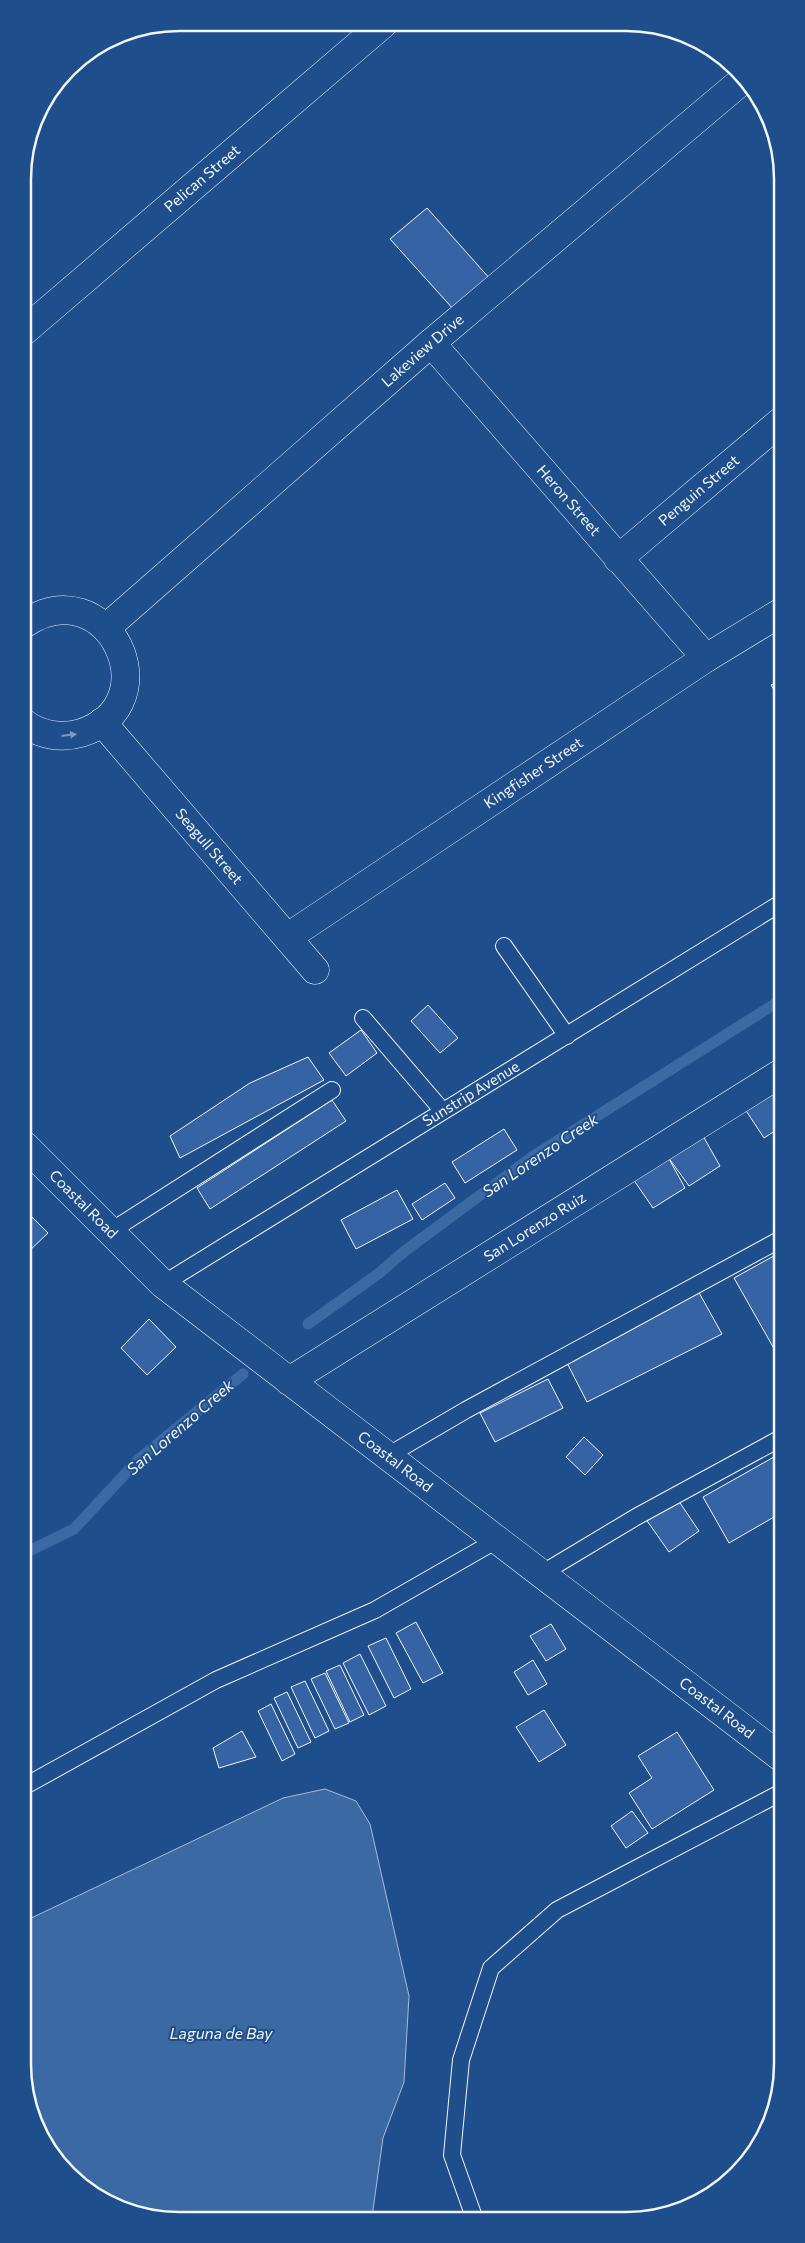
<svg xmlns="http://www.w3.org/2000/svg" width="805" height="2243" font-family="Commissioner,sans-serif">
<rect width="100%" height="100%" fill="#1f4e8c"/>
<!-- water -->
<polygon fill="#3b69a3" stroke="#a8bbd7" points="325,1789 356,1801 370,1824 409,1996 404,2082 383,2138 372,2217 149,2218 110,2204 69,2175 43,2142 26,2094 25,1921 283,1798"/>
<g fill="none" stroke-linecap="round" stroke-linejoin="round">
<!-- stream -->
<g stroke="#3b69a3" stroke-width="11">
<polyline points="308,1324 378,1274 406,1250 532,1157 781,1000"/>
<polyline points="25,1553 74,1529 139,1459 243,1374"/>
</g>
</g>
<!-- building -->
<g fill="#3563a3" stroke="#f2f6ff">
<polygon points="427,208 491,280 455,311 390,239"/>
<polygon points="780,681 780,699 771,685"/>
<polygon points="428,1005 458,1038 440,1053 411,1021"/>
<polygon points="361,1030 377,1053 346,1076 329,1053"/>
<polygon points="308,1057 324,1080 180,1158 170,1136 250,1083"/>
<polygon points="768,1085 781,1105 781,1127 764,1138 741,1103"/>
<polygon points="332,1100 346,1121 210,1209 197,1188"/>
<polygon points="504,1129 517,1150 465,1183 452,1162"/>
<polygon points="703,1136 720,1166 689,1186 668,1157"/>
<polygon points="668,1157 685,1188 653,1208 633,1179"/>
<polygon points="445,1183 455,1198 422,1220 412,1204"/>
<polygon points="397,1190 413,1219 356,1249 341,1220"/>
<polygon points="24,1209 48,1233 26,1254 24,1252"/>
<polygon points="781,1252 781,1361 734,1278"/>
<polygon points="697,1289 722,1334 587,1402 566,1361"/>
<polygon points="149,1319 176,1347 147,1375 121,1348"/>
<polygon points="548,1379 563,1408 495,1442 480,1413"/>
<polygon points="584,1437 603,1455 585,1475 566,1457"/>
<polygon points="781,1453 781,1513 729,1543 703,1497"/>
<polygon points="674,1494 699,1531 669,1552 643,1515"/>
<polygon points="416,1622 443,1673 423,1683 396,1633"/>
<polygon points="551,1624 566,1649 546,1661 530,1636"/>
<polygon points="386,1638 411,1689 394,1698 368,1646"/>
<polygon points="360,1654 386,1706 369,1715 343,1663"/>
<polygon points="533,1660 547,1684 528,1695 514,1672"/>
<polygon points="340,1665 364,1715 350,1722 326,1671"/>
<polygon points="325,1673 349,1723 335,1729 311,1679"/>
<polygon points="305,1681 329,1731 315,1738 291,1687"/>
<polygon points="287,1692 311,1742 298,1748 274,1698"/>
<polygon points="271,1704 295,1754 282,1761 258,1711"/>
<polygon points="544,1710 566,1745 539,1762 516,1727"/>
<polygon points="242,1731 256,1757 219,1768 213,1748"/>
<polygon points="677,1732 714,1790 652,1829 629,1793 652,1778 638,1756"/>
<polygon points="632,1811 648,1833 626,1848 611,1826"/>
</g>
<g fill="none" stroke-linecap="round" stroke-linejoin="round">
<!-- service casing -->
<g stroke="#f2f6ff" stroke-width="18">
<g id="service">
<polyline points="504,946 567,1036"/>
<polyline points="363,1018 442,1110"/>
<polyline points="111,1231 332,1090"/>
<path id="s1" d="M163,1284C368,1156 575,1031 781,903"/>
<polyline points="389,1455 466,1410 781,1239"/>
<polyline points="541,1574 636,1517 781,1438"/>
<polyline points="25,1786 216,1680 375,1610 497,1540"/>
<polyline points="474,2217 452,2155 461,2060 491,1968 557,1910 782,1792"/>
</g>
</g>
<!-- minor casing -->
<g stroke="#f2f6ff" stroke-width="29">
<g id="minor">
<path id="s2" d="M23,332L383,24"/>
<path id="s3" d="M431,343L706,658"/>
<path id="s4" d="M618,559L780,422"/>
<path d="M24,624C108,567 172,704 81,733C61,739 40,735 24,723"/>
<path id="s5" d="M106,628L431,343L744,79"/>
<path id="s6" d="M102,722L315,970"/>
<path id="s7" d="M288,937L706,658L780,613"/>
<path id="s8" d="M289,1381L781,1073"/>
</g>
</g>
<!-- secondary casing -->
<g stroke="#f2f6ff" stroke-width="29">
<g id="secondary">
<path id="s9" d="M24,1145L163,1284L782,1758"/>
</g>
</g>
<!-- service -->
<use href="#service" stroke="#1f4e8c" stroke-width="16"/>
<!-- minor -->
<use href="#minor" stroke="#1f4e8c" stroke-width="28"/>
<!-- secondary -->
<use href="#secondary" stroke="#1f4e8c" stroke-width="28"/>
</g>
<!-- one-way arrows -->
<defs><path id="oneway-solid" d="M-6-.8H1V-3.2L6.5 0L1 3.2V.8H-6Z" transform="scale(1.25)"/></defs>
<use fill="#7e9ac0" href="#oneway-solid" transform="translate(69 735) rotate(-7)"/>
<g text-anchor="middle" stroke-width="4" stroke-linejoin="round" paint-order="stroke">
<!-- street labels -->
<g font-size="15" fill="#f2f6ff" stroke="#1f4e8c">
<text dy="5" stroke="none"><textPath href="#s2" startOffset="236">Pelican Street</textPath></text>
<text dy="5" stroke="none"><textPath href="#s5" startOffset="421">Lakeview Drive</textPath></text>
<text dy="5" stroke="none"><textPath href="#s4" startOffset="106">Penguin Street</textPath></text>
<text dy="5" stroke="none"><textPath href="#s3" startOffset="209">Heron Street</textPath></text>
<text dy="5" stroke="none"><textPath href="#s7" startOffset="295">Kingfisher Street</textPath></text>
<text dy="5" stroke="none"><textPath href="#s6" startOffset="164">Seagull Street</textPath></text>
<text dy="5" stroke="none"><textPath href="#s1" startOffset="362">Sunstrip Avenue</textPath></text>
<text dy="5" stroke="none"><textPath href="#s9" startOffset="84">Coastal Road</textPath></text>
<text dy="5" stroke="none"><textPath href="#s8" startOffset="290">San Lorenzo Ruiz</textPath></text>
<text dy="5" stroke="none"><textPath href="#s9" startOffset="489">Coastal Road</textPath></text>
<text dy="5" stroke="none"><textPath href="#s9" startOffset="894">Coastal Road</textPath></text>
</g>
<!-- water labels -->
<g font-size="16" font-style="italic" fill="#f2f6ff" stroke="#1f4e8c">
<text transform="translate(540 1155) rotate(-34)" y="6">San Lorenzo Creek</text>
<text transform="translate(180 1427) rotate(-41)" y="6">San Lorenzo Creek</text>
<text x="221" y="2039">Laguna de Bay</text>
</g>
</g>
<!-- crop -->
<path d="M0 0H805V2243H0ZM179 31H626A148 148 0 0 1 774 179V2064A148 148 0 0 1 626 2212H179A148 148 0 0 1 31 2064V179A148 148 0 0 1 179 31Z" fill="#1f4e8c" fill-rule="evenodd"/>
<path fill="none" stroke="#f2f6ff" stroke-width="2.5" d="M179 31H626A148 148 0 0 1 774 179V2064A148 148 0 0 1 626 2212H179A148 148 0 0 1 31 2064V179A148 148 0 0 1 179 31Z"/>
</svg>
